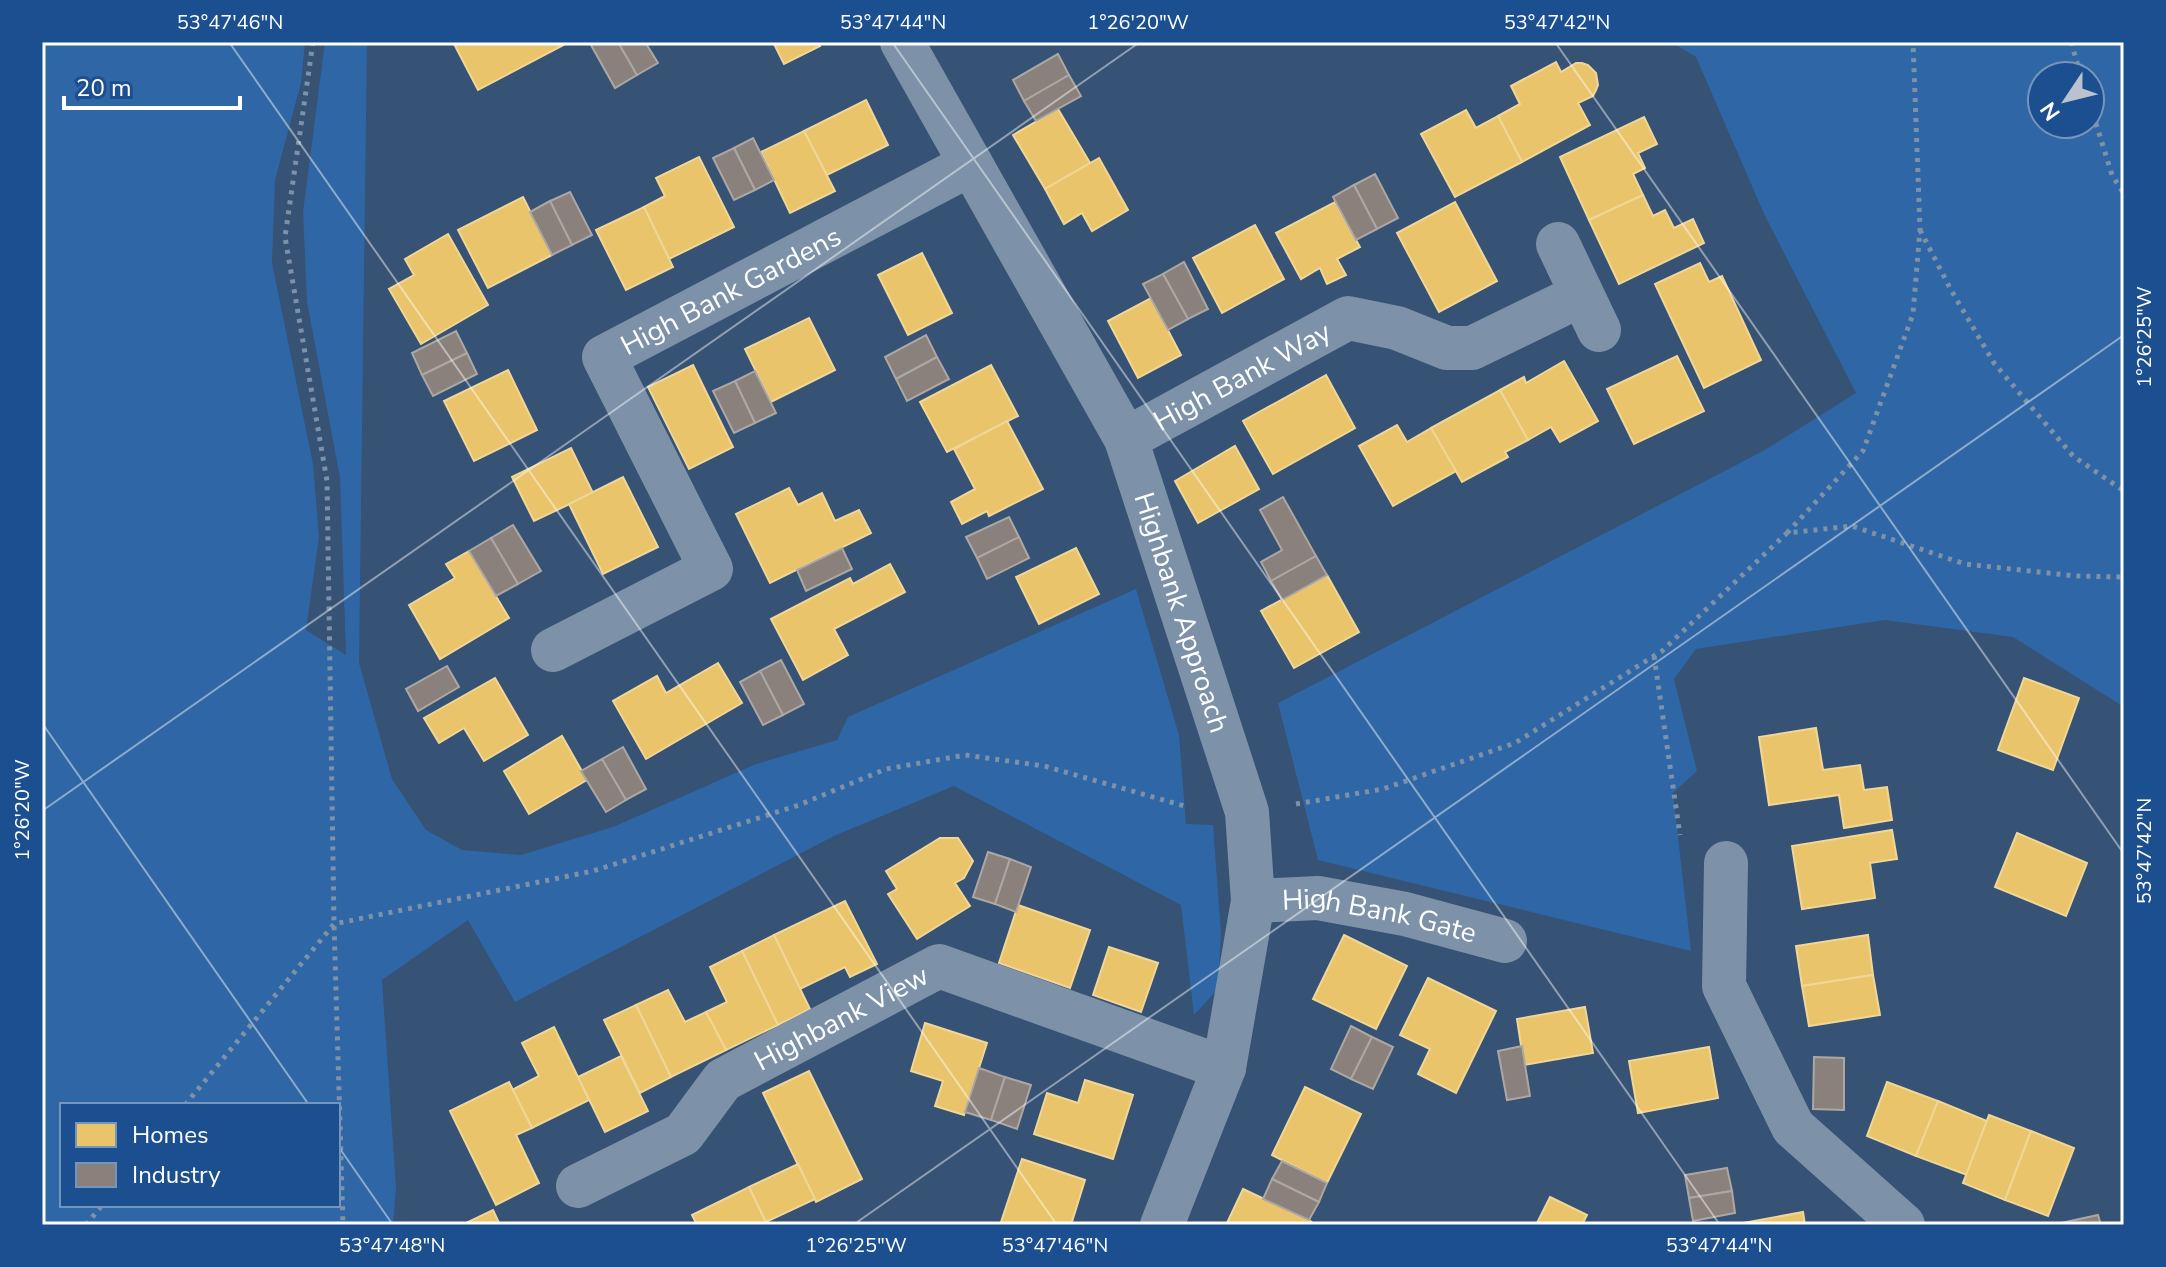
<svg xmlns="http://www.w3.org/2000/svg" width="2166" height="1267" font-family="'Nunito Sans',sans-serif">
<rect width="100%" height="100%" fill="#365274"/>
<!-- green -->
<g fill="#2f66a5" fill-rule="evenodd">
<path d="M42,42H305L301,83L275,180L272,263L313,464L319,537L306,630L346,655L340,478L307,302L303,212L325,42H367L359,663L392,779L426,830L462,850L521,855L613,827L756,764L837,740L848,717L1136,589L1179,735L1186,824L1213,825L1221,933L1218,989L1194,1015L1181,905L954,786L834,836L515,1002L468,920L382,980L396,1188L393,1225H42ZM62,1105H338V1205H62Z"/>
<path d="M1671,42H2124V707L2013,637L1885,620L1696,649L1674,679L1697,771L1673,793L1691,951L1318,860L1278,703L1763,451L1856,393L1765,216L1696,57ZM2090,76V124H2042V76Z"/>
</g>
<!-- homes -->
<g fill="#e9c46a" stroke="#f0d697" stroke-width="2">
<polygon points="453,42 569,42 478,90"/>
<polygon points="773,42 818,42 820,46 784,64"/>
<polygon points="1556,62 1561,72 1576,63 1582,63 1588,65 1596,73 1598,85 1596,90 1593,96 1578,103 1590,125 1522,162 1498,116 1520,104 1511,86"/>
<polygon points="866,100 888,145 827,175 804,131"/>
<polygon points="1058,109 1090,163 1045,189 1013,135"/>
<polygon points="1466,110 1476,128 1498,116 1522,162 1455,197 1421,134"/>
<polygon points="1644,117 1657,144 1638,153 1645,168 1633,174 1643,195 1589,220 1560,157"/>
<polygon points="804,131 835,191 790,213 761,152"/>
<polygon points="699,157 734,227 669,259 644,207 665,196 656,178"/>
<polygon points="1099,158 1128,210 1092,231 1082,213 1064,224 1045,189"/>
<polygon points="1643,195 1653,216 1665,210 1674,228 1693,219 1704,243 1619,284 1589,220"/>
<polygon points="523,197 552,255 488,288 458,230"/>
<polygon points="1335,202 1360,247 1337,259 1346,275 1327,284 1320,268 1301,279 1276,233"/>
<polygon points="1455,202 1497,281 1439,312 1397,233"/>
<polygon points="644,207 673,267 626,290 596,230"/>
<polygon points="1255,225 1284,279 1222,313 1193,258"/>
<polygon points="448,234 488,305 421,344 389,289 414,275 405,259"/>
<polygon points="922,253 952,313 908,335 878,275"/>
<polygon points="1700,263 1709,282 1722,276 1761,360 1704,388 1655,284"/>
<polygon points="1151,298 1181,355 1138,378 1108,321"/>
<polygon points="809,318 835,370 771,402 745,349"/>
<polygon points="1677,356 1704,411 1634,444 1607,389"/>
<polygon points="1564,361 1598,421 1560,442 1551,427 1528,440 1500,390 1524,377 1526,383"/>
<polygon points="693,365 733,447 689,469 648,387"/>
<polygon points="991,365 1018,416 947,452 920,402"/>
<polygon points="508,370 537,430 474,461 444,401"/>
<polygon points="1326,375 1355,428 1273,474 1243,421"/>
<polygon points="1500,390 1528,440 1505,452 1508,457 1462,482 1431,428"/>
<polygon points="1007,421 1043,489 989,516 987,511 962,524 951,502 975,489 954,449"/>
<polygon points="1397,425 1407,442 1431,428 1456,471 1393,506 1359,446"/>
<polygon points="1235,446 1259,489 1198,523 1175,481"/>
<polygon points="571,448 593,493 534,521 512,477"/>
<polygon points="623,477 658,547 603,574 569,504"/>
<polygon points="789,488 798,505 822,493 835,521 859,510 871,533 770,583 736,514"/>
<polygon points="1076,548 1099,594 1039,624 1016,577"/>
<polygon points="469,551 509,618 440,659 409,605 455,578 446,564"/>
<polygon points="890,564 905,592 834,629 848,655 803,680 771,619 850,578 853,584"/>
<polygon points="1327,575 1359,632 1294,668 1261,611"/>
<polygon points="718,663 742,703 646,759 613,701 657,676 666,693"/>
<polygon points="495,678 528,735 484,761 464,728 439,743 424,718"/>
<polygon points="2024,678 2079,698 2053,770 1998,750"/>
<polygon points="1816,728 1823,770 1860,765 1864,790 1887,787 1892,820 1844,828 1839,795 1769,805 1759,737"/>
<polygon points="562,736 587,780 529,814 504,771"/>
<polygon points="1892,830 1897,859 1870,863 1875,898 1802,909 1792,846"/>
<polygon points="2017,833 2087,863 2066,916 1995,887"/>
<polygon points="940,838 958,838 973,861 964,878 955,883 970,906 917,939 888,894 897,889 886,871"/>
<polygon points="845,901 877,964 850,977 845,967 800,989 774,935"/>
<polygon points="1018,905 1090,930 1070,988 999,963"/>
<polygon points="774,935 810,1009 778,1025 742,951"/>
<polygon points="1344,935 1407,966 1376,1029 1313,999"/>
<polygon points="1868,935 1873,975 1802,986 1796,946"/>
<polygon points="1109,947 1158,963 1141,1012 1093,995"/>
<polygon points="742,951 778,1025 726,1050 706,1012 727,1002 710,967"/>
<polygon points="1873,975 1880,1015 1809,1026 1802,986"/>
<polygon points="1428,978 1496,1011 1456,1093 1418,1074 1430,1049 1400,1035"/>
<polygon points="668,990 685,1022 706,1012 726,1050 671,1077 636,1005"/>
<polygon points="636,1005 671,1077 640,1093 604,1020"/>
<polygon points="1585,1007 1593,1053 1524,1065 1517,1019"/>
<polygon points="925,1023 987,1043 964,1115 935,1106 943,1081 911,1071"/>
<polygon points="554,1027 589,1100 532,1128 512,1090 539,1076 522,1043"/>
<polygon points="1709,1047 1718,1098 1638,1113 1629,1061"/>
<polygon points="621,1056 648,1111 605,1132 578,1077"/>
<polygon points="809,1071 862,1179 816,1202 763,1093"/>
<polygon points="1085,1080 1133,1095 1113,1159 1034,1134 1047,1093 1078,1103"/>
<polygon points="509,1082 532,1128 516,1135 539,1183 496,1205 450,1111"/>
<polygon points="1887,1082 1938,1101 1916,1156 1867,1136"/>
<polygon points="1305,1087 1361,1114 1327,1183 1272,1155"/>
<polygon points="1938,1101 1987,1121 1967,1175 1916,1156"/>
<polygon points="1989,1115 2031,1131 2005,1200 1963,1183"/>
<polygon points="2031,1131 2074,1148 2048,1216 2005,1200"/>
<polygon points="1022,1159 1085,1180 1071,1225 1000,1225"/>
<polygon points="798,1164 815,1199 766,1222 749,1187"/>
<polygon points="749,1187 767,1225 697,1225 692,1215"/>
<polygon points="1243,1189 1309,1220 1313,1223 1312,1225 1226,1225"/>
<polygon points="1550,1197 1587,1215 1582,1225 1536,1225"/>
<polygon points="493,1210 500,1225 462,1225"/>
<polygon points="1803,1212 1805,1225 1738,1224"/>
</g>
<!-- industry -->
<g fill="#8a817c" stroke="#ada7a3" stroke-width="2">
<polygon points="596,42 618,42 637,75 615,88 591,45"/>
<polygon points="618,42 645,42 658,63 637,75"/>
<polygon points="1058,54 1069,75 1024,101 1013,80"/>
<polygon points="1069,75 1081,96 1036,121 1024,101"/>
<polygon points="753,138 774,180 755,190 734,148"/>
<polygon points="734,148 755,190 734,200 713,158"/>
<polygon points="1375,174 1398,218 1377,229 1354,185"/>
<polygon points="1354,185 1377,229 1356,240 1333,197"/>
<polygon points="570,192 592,235 572,245 550,201"/>
<polygon points="550,201 572,245 552,255 530,212"/>
<polygon points="1184,262 1208,309 1188,319 1163,274"/>
<polygon points="1163,274 1188,319 1168,330 1143,284"/>
<polygon points="456,331 467,353 422,375 412,353"/>
<polygon points="926,335 937,357 896,379 885,357"/>
<polygon points="467,353 477,374 433,396 422,375"/>
<polygon points="937,357 949,379 907,401 896,379"/>
<polygon points="755,371 776,413 755,423 735,381"/>
<polygon points="735,381 755,423 734,433 713,391"/>
<polygon points="1283,497 1316,556 1271,581 1261,562 1282,550 1260,510"/>
<polygon points="1009,517 1019,537 977,558 966,537"/>
<polygon points="513,525 541,571 518,584 491,538"/>
<polygon points="1019,537 1029,558 987,579 977,558"/>
<polygon points="491,538 518,584 496,596 469,551"/>
<polygon points="842,548 852,569 806,591 797,570"/>
<polygon points="1316,556 1327,575 1282,600 1271,581"/>
<polygon points="781,660 804,704 783,715 760,671"/>
<polygon points="447,666 459,687 418,711 406,689"/>
<polygon points="760,671 783,715 763,725 740,682"/>
<polygon points="623,747 646,789 626,800 602,759"/>
<polygon points="602,759 626,800 606,812 581,771"/>
<polygon points="988,852 1010,859 995,904 973,897"/>
<polygon points="1010,859 1031,867 1016,912 995,904"/>
<polygon points="1351,1026 1372,1037 1351,1079 1331,1069"/>
<polygon points="1372,1037 1393,1047 1373,1089 1351,1079"/>
<polygon points="1522,1046 1530,1096 1507,1100 1498,1051"/>
<polygon points="1814,1057 1844,1058 1844,1110 1813,1109"/>
<polygon points="979,1068 1005,1077 991,1120 965,1112"/>
<polygon points="1005,1077 1031,1085 1017,1129 991,1120"/>
<polygon points="1282,1161 1327,1183 1319,1202 1272,1179"/>
<polygon points="1727,1168 1732,1191 1689,1198 1685,1175"/>
<polygon points="1272,1179 1319,1202 1309,1220 1263,1199"/>
<polygon points="1732,1191 1735,1213 1693,1221 1689,1198"/>
<polygon points="2098,1215 2101,1225 2056,1225 2056,1224"/>
</g>
<g fill="none" stroke-linecap="round" stroke-linejoin="round">
<!-- path -->
<g stroke="#7d92a8" stroke-width="5" stroke-dasharray="4 6" stroke-linecap="butt">
<polyline points="313,42 285,237 327,481 334,924 343,1225"/>
<polyline points="2071,42 2081,76"/>
<polyline points="2090,104 2112,175 2124,194"/>
<polyline points="1920,230 1951,290 1994,363 2073,456 2124,491"/>
<polyline points="1787,533 1863,451 1913,314 1920,229 1913,42"/>
<polyline points="1654,656 1680,835"/>
<polyline points="1296,804 1383,789 1515,743 1662,651 1787,533 1852,526 1965,564 2076,576 2124,577"/>
<polyline points="185,1105 334,924 593,871 799,805 886,769 965,755 1044,766 1188,807"/>
<polyline points="86,1225 102,1205"/>
</g>
<!-- minor -->
<g stroke="#7d92a8" stroke-width="44">
<path id="s1" d="M902,42L1126,439L1247,812L1253,901L1224,1068L1162,1225"/>
<polyline points="1558,244 1599,330"/>
<path id="s2" d="M1126,439L1348,318L1397,328L1447,348H1472L1581,295"/>
<path id="s3" d="M553,650L711,569L604,357L971,164"/>
<polyline points="1726,863 1724,986 1793,1127 1903,1225"/>
<path id="s4" d="M1253,901L1318,898L1405,914L1505,941"/>
<path id="s5" d="M578,1186L683,1134L723,1080L939,966L1224,1068"/>
</g>
</g>
<!-- ticks -->
<path fill="none" stroke="#fff" stroke-width="2" stroke-opacity="0.45" d="M229,42L1057,1225M892,42L1720,1225M1555,42L2124,854M42,723L309,1105M42,811L1140,42M338,1146L393,1225M853,1225L2124,335"/>
<g text-anchor="middle" stroke-width="8" stroke-linejoin="round" paint-order="stroke">
<!-- street labels -->
<g font-size="28" fill="#fff" stroke="#1b4f8f">
<text dy="10" stroke="none"><textPath href="#s3" startOffset="558">High Bank Gardens</textPath></text>
<text dy="10" stroke="none"><textPath href="#s2" startOffset="132">High Bank Way</textPath></text>
<text dy="10" stroke="none"><textPath href="#s1" startOffset="638">Highbank Approach</textPath></text>
<text dy="10" stroke="none"><textPath href="#s4" startOffset="128">High Bank Gate</textPath></text>
<text dy="10" stroke="none"><textPath href="#s5" startOffset="318">Highbank View</textPath></text>
</g>
</g>
<!-- border -->
<rect width="2166" height="1267" fill="none" stroke="#1b4f8f" stroke-width="88"/>
<!-- legend -->
<rect x="60" y="1103" width="280" height="104" fill="#1b4f8f" stroke="#7695bc" stroke-width="2"/>
<rect x="76" y="1123" width="40" height="24" fill="#e9c46a" stroke="#7695bc" stroke-width="2"/>
<text x="132" y="1143" font-size="24" fill="#ffffff">Homes</text>
<rect x="76" y="1163" width="40" height="24" fill="#8a817c" stroke="#7695bc" stroke-width="2"/>
<text x="132" y="1183" font-size="24" fill="#ffffff">Industry</text>
<!-- north arrow -->
<g transform="translate(2066 100) rotate(235)"><circle r="38" fill="#1b4f8f" stroke="#7695bc" stroke-width="2"/>
<path d="M0-6L14 30L0 20L-14 30Z" fill="#b9c2ce"/>
<text y="-12" font-size="22" font-weight="bold" text-anchor="middle" fill="#ffffff">N</text>
</g>
<!-- scale -->
<path d="M64 96v12h176v-12" fill="none" stroke="#ffffff" stroke-width="4"/>
<text x="76" y="96" font-size="24" fill="#ffffff" stroke="#1b4f8f" stroke-width="6" paint-order="stroke">20 m</text>
<rect x="44" y="44" width="2078" height="1179" fill="none" stroke="#fff" stroke-width="3"/>
<g font-size="20" text-anchor="middle" fill="#fff">
<text x="230" y="29">53°47'46"N</text>
<text x="893" y="29">53°47'44"N</text>
<text x="1138" y="29">1°26'20"W</text>
<text x="1557" y="29">53°47'42"N</text>
<text transform="translate(2144 337) rotate(-90)" y="7">1°26'25"W</text>
<text transform="translate(22 810) rotate(-90)" y="7">1°26'20"W</text>
<text transform="translate(2144 851) rotate(-90)" y="7">53°47'42"N</text>
<text x="392" y="1252">53°47'48"N</text>
<text x="856" y="1252">1°26'25"W</text>
<text x="1055" y="1252">53°47'46"N</text>
<text x="1719" y="1252">53°47'44"N</text>
</g>
</svg>
